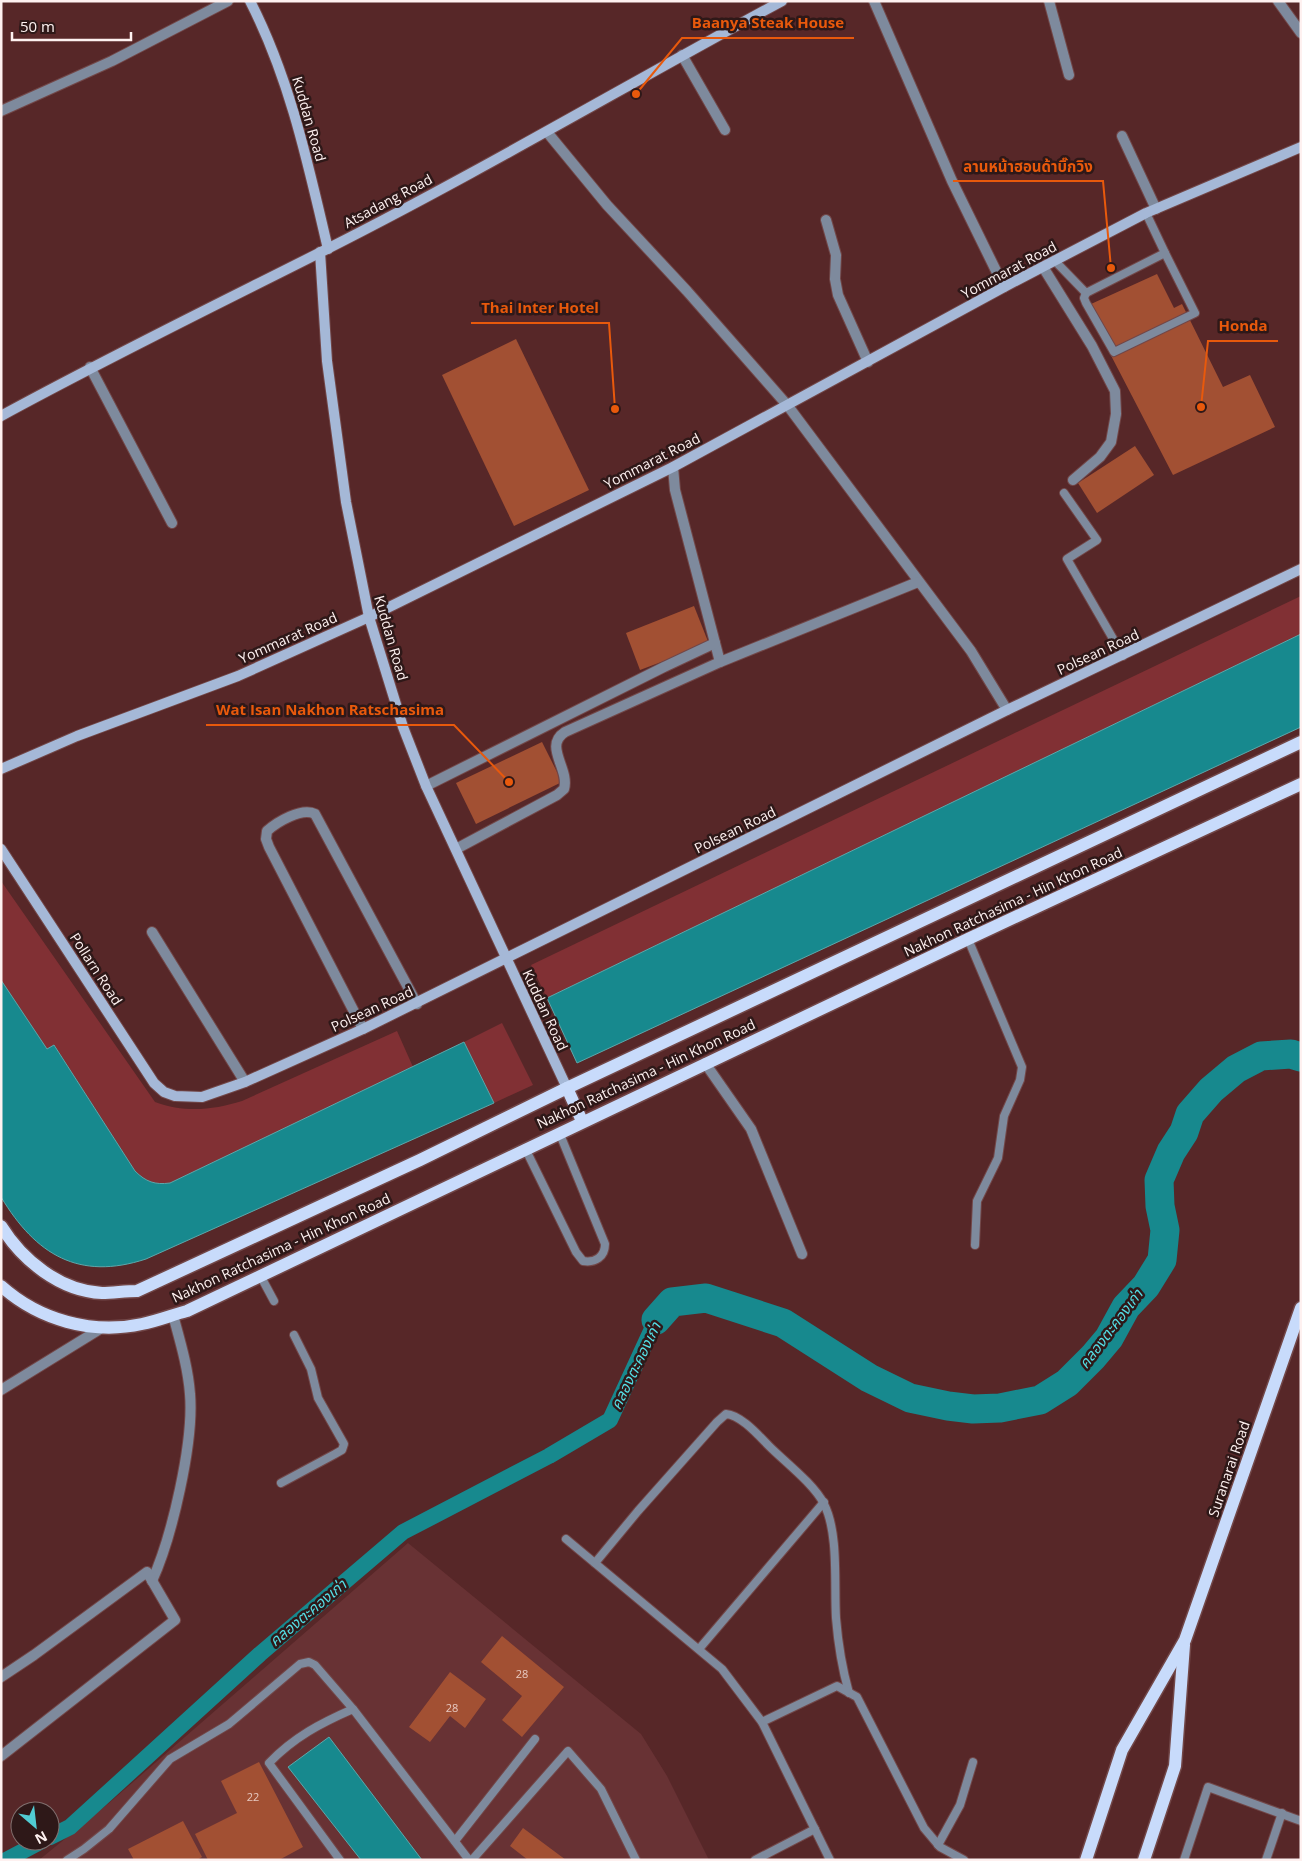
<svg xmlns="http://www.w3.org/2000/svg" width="1302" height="1861" font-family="'Open Sans','Noto Sans Thai',sans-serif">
<rect width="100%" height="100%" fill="#572728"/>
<!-- built -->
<polygon fill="#683234" points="408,1543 641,1734 667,1776 709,1860 39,1860 109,1803"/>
<!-- green -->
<g fill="#813034">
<polygon points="1301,596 1301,634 547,998 531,965"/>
<path d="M1,881L155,1102C185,1113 213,1110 242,1101L397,1031L413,1067L170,1183C154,1185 146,1182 135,1171L55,1046L47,1049L1,980Z"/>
<polygon points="502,1023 533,1085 494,1103 464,1042"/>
</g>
<!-- water -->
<g fill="#17898e" stroke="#5ca8ab">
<polygon points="1301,634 1301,727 577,1063 547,998"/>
<path d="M1,980L47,1049L54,1045L135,1171C146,1182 155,1185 170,1183L464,1042L494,1103L146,1259C79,1281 36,1255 1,1197Z"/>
<polygon points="329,1737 422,1860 361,1860 288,1767"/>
</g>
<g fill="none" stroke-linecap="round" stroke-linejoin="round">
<!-- canal -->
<g stroke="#17898e" stroke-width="16">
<polyline points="50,1837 70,1827 260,1654 403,1532 549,1456 610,1420 656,1320"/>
<polyline points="6,1860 42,1841"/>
</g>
<!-- river -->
<polyline stroke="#17898e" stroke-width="29" points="656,1320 672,1302 706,1298 783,1323 869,1378 910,1398 948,1406 973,1409 1000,1408 1040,1400 1067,1383 1093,1357 1109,1338 1126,1307 1146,1286 1162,1260 1165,1230 1160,1206 1159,1180 1171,1152 1184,1132 1190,1114 1211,1090 1236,1069 1261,1056 1291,1054 1301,1057"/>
</g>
<!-- building -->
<g fill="#a25033">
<polygon points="1157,274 1174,308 1182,304 1223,387 1250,375 1275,427 1173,475 1104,342 1110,339 1091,304"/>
<polygon points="516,339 589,490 514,526 442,375"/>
<polygon points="1135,446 1154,475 1097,513 1078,483"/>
<polygon points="694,606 709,644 640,670 626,633"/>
<polygon points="542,742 562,782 476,824 456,783"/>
<polygon points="502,1636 564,1687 522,1737 502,1720 522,1696 481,1662"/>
<polygon points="450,1672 486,1699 465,1728 450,1716 430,1742 409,1727"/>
<polygon points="259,1762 303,1847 279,1860 208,1860 195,1834 237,1813 221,1781"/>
<polygon points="183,1821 202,1857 197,1860 134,1860 128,1849"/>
<polygon points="523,1828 566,1860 528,1860 510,1846"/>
</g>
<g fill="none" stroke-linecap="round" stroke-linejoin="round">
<!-- lane casing -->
<g stroke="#724748" stroke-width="10">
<g id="lane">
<polyline points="1055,261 1086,293 1165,253 1146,213"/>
<polyline points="1086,293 1084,298 1086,303 1114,352 1195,313 1165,253"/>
<polyline points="1064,493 1097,540 1067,559 1123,656"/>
<polyline points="968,939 1022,1067 1020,1080 1004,1116 998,1158 977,1201 975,1245"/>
<path d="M525,1148L576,1252L583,1261C595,1263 605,1257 605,1244L559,1132"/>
<polyline points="260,1275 274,1301"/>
<polyline points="281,1483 335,1454 342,1450 344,1444 318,1398 311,1369 294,1335"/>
<polyline points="566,1539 722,1669 762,1722"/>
<path d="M595,1563L638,1511L717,1422L726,1414C741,1415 759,1436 769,1446C785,1462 814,1484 824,1504C839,1533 834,1585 836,1618C838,1643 842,1668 849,1693"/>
<polyline points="699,1649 824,1502"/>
<polyline points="455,1841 535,1739"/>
<polyline points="938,1845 960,1805 973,1762"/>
<polyline points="67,1860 84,1849 109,1829 170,1759 229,1724 300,1664 309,1662 315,1665 353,1709"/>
<path d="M340,1860L269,1763C294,1737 321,1723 353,1709L469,1860"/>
<polyline points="472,1860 568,1751 601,1789 636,1860"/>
<polyline points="755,1860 815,1829"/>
<polyline points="830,1860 762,1722 837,1686 857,1697 924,1828 940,1847 964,1860"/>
<polyline points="1184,1860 1208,1787 1301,1821"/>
<polyline points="1266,1860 1282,1813"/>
</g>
</g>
<!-- street casing -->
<g stroke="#724748" stroke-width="12">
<g id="street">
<polyline points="874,1 952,181 1004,287"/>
<polyline points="1049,1 1069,75"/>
<polyline points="1278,1 1301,33"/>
<polyline points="682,55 725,130"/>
<polyline points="1,111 112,61 228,1"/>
<polyline points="547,132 607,205 687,291 788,406 971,651 1007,710"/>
<polyline points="1122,136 1156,209"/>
<polyline points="826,220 836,255 835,279 838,295 868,362"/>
<polyline points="1043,267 1092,346 1115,391 1116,414 1111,442 1100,457 1073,480"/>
<polyline points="90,367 172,523"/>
<polyline points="673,467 675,490 720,662"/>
<polyline points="426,786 664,667 715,643"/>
<path d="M456,849L557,795L564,789C570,769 543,746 565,732L720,662L918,582"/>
<polyline points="152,932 245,1082"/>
<path d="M363,1029L269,847L266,839L267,831C277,822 302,807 315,814L417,1004"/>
<polyline points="705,1063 751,1129 802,1254"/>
<polyline points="1,1390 100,1329"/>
<path d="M152,1581C172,1537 194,1442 190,1394C188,1367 180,1341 173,1315"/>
<polyline points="1,1677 34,1655 147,1572 175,1620 1,1756"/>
</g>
</g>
<!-- secondary casing -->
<g stroke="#724748" stroke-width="12">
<g id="secondary">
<path d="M250,1C290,79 308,164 328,249"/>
<polyline points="320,252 327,361 346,502 369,617 403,727 426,786 567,1088"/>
<path d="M1,416C109,357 220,303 329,248C483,170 630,83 782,1"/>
<polyline points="1,769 77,736 238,676 369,617 673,467 1004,287 1146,213 1301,147"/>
<polyline points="1,849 154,1083 164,1092 175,1096 202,1097 245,1082 363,1029 1007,710 1301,569"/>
</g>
</g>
<!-- primary casing -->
<g stroke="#724748" stroke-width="15">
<g id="primary">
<polyline points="567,1088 582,1121"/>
<path d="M1,1226C22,1260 60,1291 102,1293C113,1293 125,1291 137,1291L420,1160L567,1088L1301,742"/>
<path d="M1,1286C39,1320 92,1335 142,1324C157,1321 172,1315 187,1311L968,939L1301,784"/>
<polyline points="1086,1860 1122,1750 1185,1640 1301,1308"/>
<polyline points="1144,1860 1175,1766 1184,1645"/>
</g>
</g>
<!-- lane -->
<use href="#lane" stroke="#7e8a9d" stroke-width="8"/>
<!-- street -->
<use href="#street" stroke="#7e8a9d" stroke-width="10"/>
<!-- secondary -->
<use href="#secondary" stroke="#a5b8d7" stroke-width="10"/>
<!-- primary -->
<use href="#primary" stroke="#c8dbfb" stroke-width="12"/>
</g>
<g text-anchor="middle" stroke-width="5" stroke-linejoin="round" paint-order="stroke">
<!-- number labels -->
<g font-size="11" fill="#e7c9c1">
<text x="522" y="1678">28</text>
<text x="452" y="1712">28</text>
<text x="253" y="1801">22</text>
</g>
<!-- street labels -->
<g font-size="14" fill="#fef1f0" stroke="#2e1818">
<text transform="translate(309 119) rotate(74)" y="5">Kuddan Road</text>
<text transform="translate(388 201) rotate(-28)" y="5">Atsadang Road</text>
<text transform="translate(1009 270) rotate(-28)" y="5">Yommarat Road</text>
<text transform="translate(652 461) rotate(-27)" y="5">Yommarat Road</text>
<text transform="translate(288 638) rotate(-24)" y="5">Yommarat Road</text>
<text transform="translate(391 638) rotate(74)" y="5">Kuddan Road</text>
<text transform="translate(1098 652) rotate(-25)" y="5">Polsean Road</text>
<text transform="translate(735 830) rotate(-26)" y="5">Polsean Road</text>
<text transform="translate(1013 902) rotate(-25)" y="5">Nakhon Ratchasima - Hin Khon Road</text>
<text transform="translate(96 969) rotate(57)" y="5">Pollarn Road</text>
<text transform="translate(372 1009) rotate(-25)" y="5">Polsean Road</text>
<text transform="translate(545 1010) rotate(65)" y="5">Kuddan Road</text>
<text transform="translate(646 1074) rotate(-25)" y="5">Nakhon Ratchasima - Hin Khon Road</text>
<text transform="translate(281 1248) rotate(-25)" y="5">Nakhon Ratchasima - Hin Khon Road</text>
<text transform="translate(1229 1469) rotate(-71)" y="5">Suranarai Road</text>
</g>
<!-- water labels -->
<g font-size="15" font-style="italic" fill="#55dee5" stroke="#2e1818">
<text transform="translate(1111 1329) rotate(-53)" y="5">คลองตะคองเก่า</text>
<text transform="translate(636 1366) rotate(-64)" y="5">คลองตะคองเก่า</text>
<text transform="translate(308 1613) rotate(-40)" y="5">คลองตะคองเก่า</text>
</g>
</g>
<!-- callouts -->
<path fill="none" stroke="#e8590c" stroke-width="2" d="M636 94L682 38H854M1111 268L1103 181H953M615 409L609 323H471M1201 407L1208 341H1278M509 782L454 725H206"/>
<g fill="#e8590c" stroke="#2e1818" stroke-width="2">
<circle cx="636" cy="94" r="5"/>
<circle cx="1111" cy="268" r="5"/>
<circle cx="615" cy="409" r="5"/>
<circle cx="1201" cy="407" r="5"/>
<circle cx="509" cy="782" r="5"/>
</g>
<g font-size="15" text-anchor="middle" font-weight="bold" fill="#e8590c" stroke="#2e1818" stroke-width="5" stroke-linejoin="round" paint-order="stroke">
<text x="768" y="28">Baanya Steak House</text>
<text x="1028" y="172">ลานหน้าฮอนด้าบิ๊กวิง</text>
<text x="540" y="313">Thai Inter Hotel</text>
<text x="1243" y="331">Honda</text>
<text x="330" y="715">Wat Isan Nakhon Ratschasima</text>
</g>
<!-- border -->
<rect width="1302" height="1861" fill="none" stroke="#fef1f0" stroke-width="5"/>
<!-- north arrow -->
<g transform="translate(35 1826) rotate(152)"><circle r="24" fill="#2e1818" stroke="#816f6e"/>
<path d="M0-4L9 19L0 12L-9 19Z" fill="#51ccd3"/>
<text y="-8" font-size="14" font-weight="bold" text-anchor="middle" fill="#fef1f0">N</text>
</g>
<!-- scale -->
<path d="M12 32v8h119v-8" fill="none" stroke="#fef1f0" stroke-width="2.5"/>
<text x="20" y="32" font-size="15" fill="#fef1f0" stroke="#2e1818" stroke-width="4" paint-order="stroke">50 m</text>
</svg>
